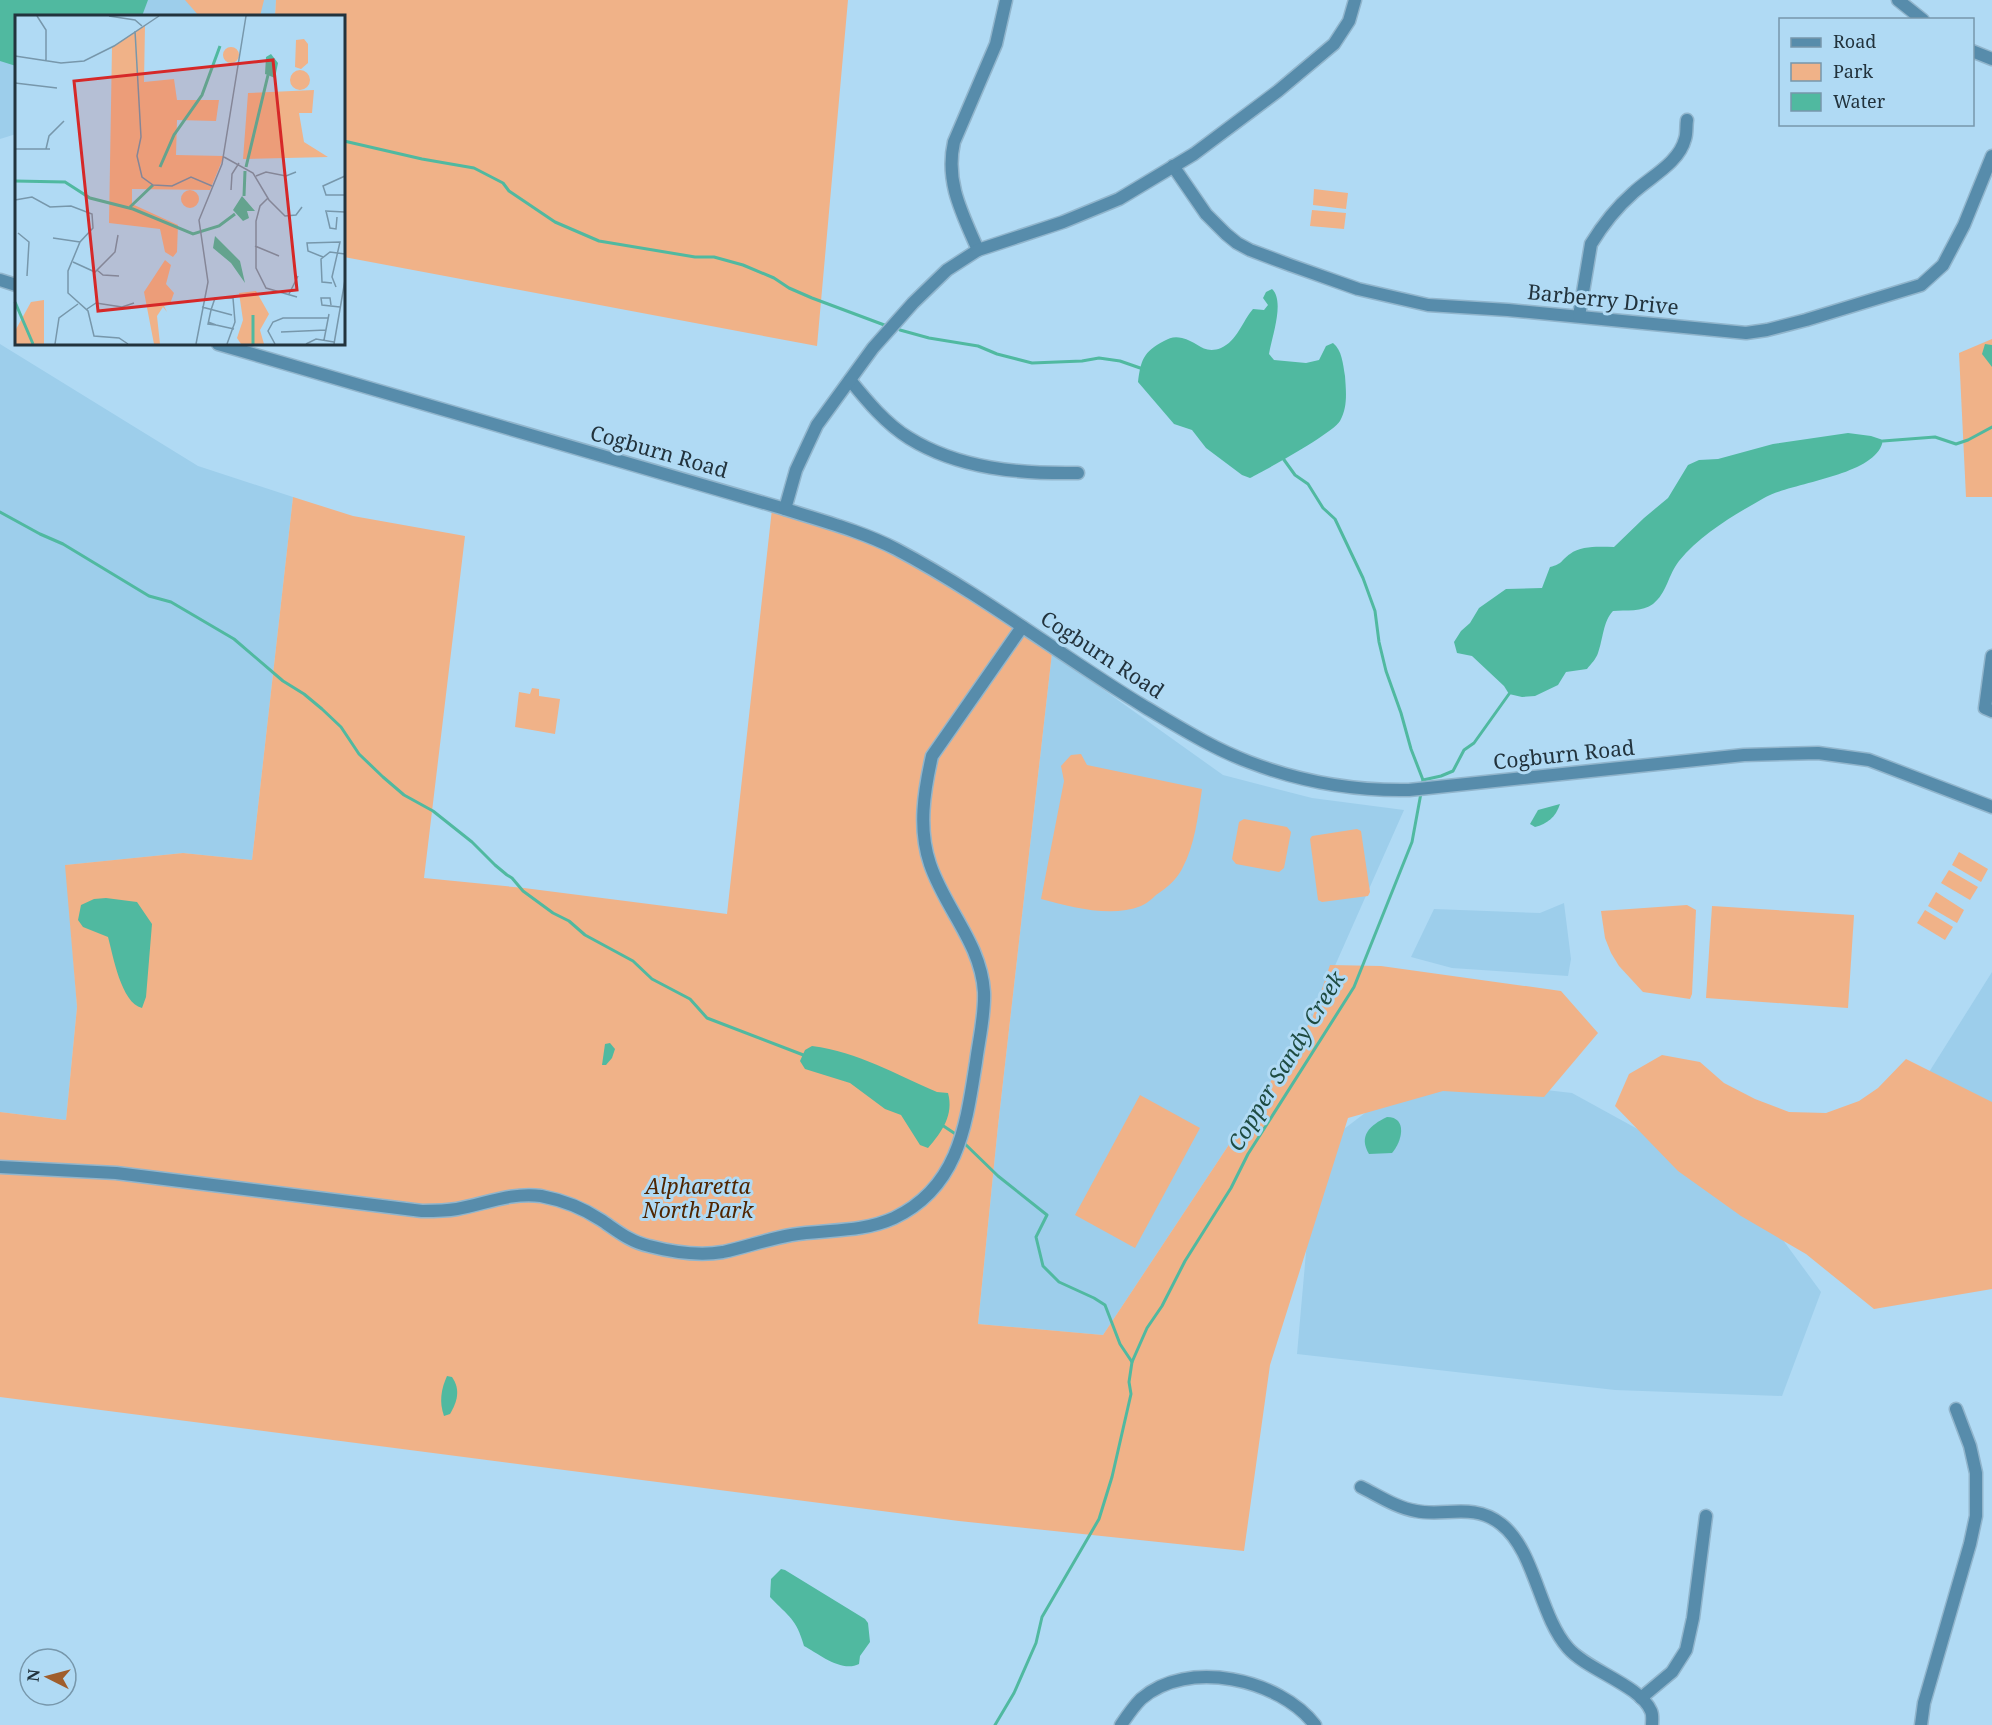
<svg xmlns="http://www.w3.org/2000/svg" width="1992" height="1725" font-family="'Noto Serif',serif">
<rect width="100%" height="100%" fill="#b0daf4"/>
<!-- built -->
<g fill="#9dceeb">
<polygon points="0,0 276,0 275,16 16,16 16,134 0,139"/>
<polygon points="0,344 198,466 293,497 252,860 183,853 66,865 77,1007 66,1120 0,1112"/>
<polygon points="1052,653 1223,775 1312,798 1404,810 1310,1022 1103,1335 978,1324 998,1126"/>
<polygon points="1564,903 1571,959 1568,976 1452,968 1411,957 1434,909 1540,913"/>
<polygon points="1992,972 1992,1170 1914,1096"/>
<polygon points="1415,1075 1572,1093 1745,1188 1821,1292 1782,1396 1615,1390 1297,1354 1315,1151"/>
</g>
<!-- green -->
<g fill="#f0b288">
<polygon points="185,0 264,0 260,16 199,16"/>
<polygon points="276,0 848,0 817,346 344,257 344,16 275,16"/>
<polygon points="1314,189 1348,193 1346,209 1313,205"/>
<polygon points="1312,210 1346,213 1344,229 1310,226"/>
<polygon points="1992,339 1992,497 1966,497 1959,353"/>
<polygon points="293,497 353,516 465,536 424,878 524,888 727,914 773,500 886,550 988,604 1052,653 998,1126 978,1324 1103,1335 1312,1019 1330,965 1381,966 1561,991 1598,1033 1544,1097 1443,1091 1348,1118 1270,1365 1244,1551 959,1521 0,1397 0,1112 66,1120 77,1007 65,865 183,853 252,860"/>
<polygon points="532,688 539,689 539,696 560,699 555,734 515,727 519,692 530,694"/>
<path d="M1081,754L1087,765L1202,789C1198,816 1195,845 1182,869C1176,880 1167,888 1156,895C1152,899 1146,904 1141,906C1111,918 1071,907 1041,899L1064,781L1061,766L1071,755Z"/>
<polygon points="1244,819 1287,827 1291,832 1284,868 1279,872 1236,864 1232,859 1239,822"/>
<polygon points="1357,829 1361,831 1370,892 1368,896 1322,902 1318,900 1310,839 1312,836"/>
<polygon points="1959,852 1988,869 1981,882 1952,865"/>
<polygon points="1949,870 1978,887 1970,900 1941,883"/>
<polygon points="1936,892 1964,910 1957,923 1928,906"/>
<polygon points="1687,905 1696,910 1692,994 1690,999 1643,992 1619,966 1611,953 1605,938 1601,911"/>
<polygon points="1712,906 1854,915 1848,1008 1706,998"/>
<polygon points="1925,910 1953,927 1945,940 1917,923"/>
<polygon points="1662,1055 1700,1062 1724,1083 1755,1099 1789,1112 1826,1113 1859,1101 1878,1088 1906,1059 1992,1102 1992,1289 1874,1309 1806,1254 1741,1216 1678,1171 1615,1106 1629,1074"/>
<polygon points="1140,1095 1200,1128 1135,1248 1075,1215"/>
</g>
<!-- water -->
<g fill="#50b9a0">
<polygon points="0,0 148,0 142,16 16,16 16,66 0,61"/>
<path d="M1272,289C1285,301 1272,336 1269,354L1274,360L1306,363L1319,360L1326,346L1333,343C1342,350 1343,364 1345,376C1346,391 1348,407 1340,421C1333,433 1266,470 1250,478L1242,475L1206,448L1192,430L1174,424L1138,382C1141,360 1143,352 1164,341C1170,338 1174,336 1182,338C1197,341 1203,355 1221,348C1237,341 1242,322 1253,309L1264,310L1268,305L1263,298L1266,292Z"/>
<polygon points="1985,344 1992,345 1992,367 1982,354"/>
<path d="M1848,433L1871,436L1883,440C1878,476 1791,482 1764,498C1734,515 1701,534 1679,561C1668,575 1667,593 1653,604C1643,612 1625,610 1613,611C1603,621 1603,640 1598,653C1596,659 1591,664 1587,669L1566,672L1558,685L1535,696L1522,697L1509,694L1504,686L1472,656L1457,653L1454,642L1461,631L1470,623L1479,608L1506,589L1542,588L1550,567C1563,564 1561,560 1570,554C1582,545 1600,547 1614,547L1644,518L1668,498L1688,465L1699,460L1718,459L1773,444Z"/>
<path d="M1560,804C1556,817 1547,824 1535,827L1530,824L1538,810Z"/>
<path d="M106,898L137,902L152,924L146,997L142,1008C121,1003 113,955 108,937L83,927L78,920L81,905L94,899Z"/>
<polygon points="610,1043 615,1049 612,1058 606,1065 602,1065 605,1044"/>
<path d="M812,1046C859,1052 894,1074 937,1092L948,1093C954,1115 942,1132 928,1148L920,1145L901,1115L885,1109L850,1083L805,1069L800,1061L805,1050Z"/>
<path d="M1387,1117C1408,1117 1402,1142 1392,1153L1369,1154C1358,1136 1370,1125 1387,1117Z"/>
<path d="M447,1376L452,1377C461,1390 457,1402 450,1414L444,1416C439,1402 441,1389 447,1376Z"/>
<path d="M781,1569L785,1570L865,1619L868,1623L870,1642L860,1656L859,1664C842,1673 819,1654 804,1646C796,1618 789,1617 770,1597L771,1579Z"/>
</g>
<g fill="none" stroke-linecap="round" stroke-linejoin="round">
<!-- stream -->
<g stroke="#50b9a0" stroke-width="3">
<polyline points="344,141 422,159 474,168 503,183 509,191 555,222 599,241 695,257 714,257 743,265 774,278 789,288 812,298 887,326"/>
<polyline points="900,330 929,338 978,346 997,354 1032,363 1082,361 1099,358 1120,361 1143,369"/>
<polyline points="1883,441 1935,437 1956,444 1968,440 1992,427"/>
<polyline points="1282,457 1295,475 1308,484 1323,508 1335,519 1363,578 1375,611 1379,642 1386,671 1401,713 1411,749 1423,780 1422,786"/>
<polyline points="0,512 40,534 63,544 149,596 171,602 234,639 283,681 304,694 322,709 341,727 359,754 383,777 404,795 433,811 472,842 495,865 507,875 512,878 523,891 553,913 569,921 585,935 633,961 652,979 690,999 707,1018 806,1056"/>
<polyline points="1423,780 1441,776 1453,771 1464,750 1474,743 1509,694"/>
<polyline points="942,1125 957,1135"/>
<polyline points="963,1142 998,1176 1047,1215 1036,1237 1043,1266 1059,1282 1094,1298 1105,1305 1120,1344 1132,1362"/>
<polyline points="995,1725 1014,1693 1036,1643 1042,1617 1099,1519 1112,1477 1131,1394 1129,1382 1132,1362 1147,1328 1162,1306 1185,1261 1231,1188 1248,1154 1354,987 1412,842 1421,793"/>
</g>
<!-- minor casing -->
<g stroke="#91b5cc" stroke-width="15">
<g id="minor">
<polyline points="1898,0 1923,20"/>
<polyline points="1972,51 1992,59"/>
<polyline points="1173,166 1206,214 1226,234 1237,243 1250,250 1290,265 1358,289 1428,305 1508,310 1746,333 1767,330 1806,320 1921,285 1943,265 1964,225 1992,156"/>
<path d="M978,250C962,213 945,182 954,142L996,44L1006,0"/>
<polyline points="0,280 16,285"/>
<path d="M1579,316L1591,244C1602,226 1617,207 1633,193C1650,177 1679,163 1685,139C1687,134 1686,126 1687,120"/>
<path d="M218,344L785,509C822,521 861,531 896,549C983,595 1061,656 1145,707C1179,727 1212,748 1249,762C1301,782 1354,791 1409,790L1744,755L1818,753L1869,760L1992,807"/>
<path d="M850,380C867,401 886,424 909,438C959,469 1020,474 1078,473"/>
<polyline points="785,509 796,470 817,425 873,348 913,303 947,270 978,250 1063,222 1119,199 1194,154 1278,91 1334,44 1349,21 1355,0"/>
<polyline points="1992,656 1985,708 1992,711"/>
<path d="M0,1167L116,1173L422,1211C434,1211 445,1211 457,1209C485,1204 511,1192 541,1196C562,1200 583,1208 601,1220C616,1230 630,1242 649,1246C672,1252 699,1256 723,1252C746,1247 768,1239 791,1235C826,1229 861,1233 894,1218C959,1187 966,1125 976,1062C979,1039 985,1015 984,992C981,943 945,909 930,864C918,829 924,791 932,756L1022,627"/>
<path d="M1361,1487C1379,1496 1397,1508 1416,1511C1445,1517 1473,1502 1501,1524C1535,1550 1539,1615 1568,1648C1587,1670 1640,1685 1651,1711C1653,1715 1652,1721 1652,1725"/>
<polyline points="1641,1698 1672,1672 1686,1650 1693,1618 1706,1516"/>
<path d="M1121,1725C1127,1716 1133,1707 1141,1699C1187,1658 1280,1679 1315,1725"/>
<polyline points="1921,1725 1924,1703 1970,1544 1976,1516 1976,1473 1970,1446 1956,1409"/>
</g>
</g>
<!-- minor -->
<use href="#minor" stroke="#578cab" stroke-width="12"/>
</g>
<g text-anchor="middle" stroke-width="6" stroke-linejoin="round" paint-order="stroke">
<!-- street labels -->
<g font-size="21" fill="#22333d" stroke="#b0daf4">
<text transform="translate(1603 300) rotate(6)" y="7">Barberry Drive</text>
<text transform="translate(659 452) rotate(16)" y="7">Cogburn Road</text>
<text transform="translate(1102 655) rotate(33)" y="7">Cogburn Road</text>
<text transform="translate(1564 755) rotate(-6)" y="7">Cogburn Road</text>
</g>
<!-- park labels -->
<g font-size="21" font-style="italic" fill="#502500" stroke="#b0daf4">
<text x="698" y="1194">Alpharetta<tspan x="698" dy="24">North Park</tspan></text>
</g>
<!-- water labels -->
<g font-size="22" font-style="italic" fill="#1e4b41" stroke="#b0daf4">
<text transform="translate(1286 1061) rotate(-59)" y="8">Copper Sandy Creek</text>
</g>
</g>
<!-- overview -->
<g transform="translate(15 15)">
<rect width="330" height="330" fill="#b0daf4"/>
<path d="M130,10L129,67L159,64L162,85H204L201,106L162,105L161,140L209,141L195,175L117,174V189L163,210L162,237L158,242L150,237L145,214L94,208L97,32ZM289,24L293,29V48L286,54L280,52L281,25ZM208 40a8 8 0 1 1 16 0a8 8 0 1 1-16 0ZM275 65a10 10 0 1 1 20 0a10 10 0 1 1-20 0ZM299,75L297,98H284L289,127L313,142L228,144L233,78ZM166 184a9 9 0 1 1 18 0a9 9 0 1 1-18 0ZM150,245L156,250L151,269L159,278L155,289L149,291L152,297L148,292L142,301L145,329H139L129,277ZM241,276L254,299L245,315L249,329H226L222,323L228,305L224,278ZM29,285V329H0V316L16,287Z" fill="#f0b288"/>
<path d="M256,39L263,48L260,63L250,59L251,42ZM227,181L240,196H232L234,203L228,206L218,195ZM200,221L225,246L230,268L216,248L198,233Z" fill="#50b9a0"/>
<path fill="none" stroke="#50b9a0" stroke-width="3" d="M145,152L159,120L187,80L205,31M231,152L253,60M0,166L50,167L75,183L118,194L178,219L204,211L220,199M229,181L230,156M115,192L138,170M0,287L18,329M238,329V300"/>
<path fill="none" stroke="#7797ab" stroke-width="1.5" d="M22,1L31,15V46M94,1L120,5L127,11M120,16L126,122L122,141L127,162L138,170L157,171L176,162L197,171M0,41L46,48L69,46L99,31L144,1M0,68L42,73M0,134H35M31,134L34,121L49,106M209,142L238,158L254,185L270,201L281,200L287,192M241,161L251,157L271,161L281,157M330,161L308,171L311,180H330M216,175L217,159L224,148M253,183L245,191L241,206V253L251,273L282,282M0,185L17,182L35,192L56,191L77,199L78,213L65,227L53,256V278L73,296L79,321L104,323L113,329M310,196L330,197M311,196L315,213L321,214L322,202M3,218L14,227L12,261M38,223L65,227M240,231L264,241M308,242L293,236L292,228L325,227L317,262L321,272M58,247L80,257L100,237L103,220M82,255L88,260L104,261M317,268L307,267L306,244L315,237L330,239M274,279L283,261M316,290L315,283H306L307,290L325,292M187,292L217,300M72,294L81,288L107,292L119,288M193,307L201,310L193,309L196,295L200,283H218L220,307L212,329M201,310L219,314M266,317L311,315M309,325L314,299M40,329L44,303L63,289M181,329L193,267L184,205L207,149L231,1M260,329L253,316L258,307L268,303H313M291,329L301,324L319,327M319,329L330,265"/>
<path fill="#d62828" fill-opacity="0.15" stroke="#d62828" stroke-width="3" d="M258,45L282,275L83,296L59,66Z"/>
<rect width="330" height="330" fill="none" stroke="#22333d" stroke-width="3"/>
</g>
<!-- legend -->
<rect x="1779" y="18" width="195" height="108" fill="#b0daf4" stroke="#7797ab" stroke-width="1.5"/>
<rect x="1791" y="38" width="30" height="9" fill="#578cab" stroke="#7797ab" stroke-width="1.5"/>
<text x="1833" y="48" font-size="18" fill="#22333d">Road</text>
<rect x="1791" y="63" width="30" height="18" fill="#f0b288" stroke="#7797ab" stroke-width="1.5"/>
<text x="1833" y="78" font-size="18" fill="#22333d">Park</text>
<rect x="1791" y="93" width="30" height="18" fill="#50b9a0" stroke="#7797ab" stroke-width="1.5"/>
<text x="1833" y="108" font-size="18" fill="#22333d">Water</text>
<!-- north arrow -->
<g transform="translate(48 1677) rotate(276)"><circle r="28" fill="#b0daf4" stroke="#7797ab" stroke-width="1.5"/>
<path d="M0-4.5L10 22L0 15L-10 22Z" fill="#a05e2c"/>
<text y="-9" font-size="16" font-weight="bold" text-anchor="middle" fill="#22333d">N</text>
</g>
</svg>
